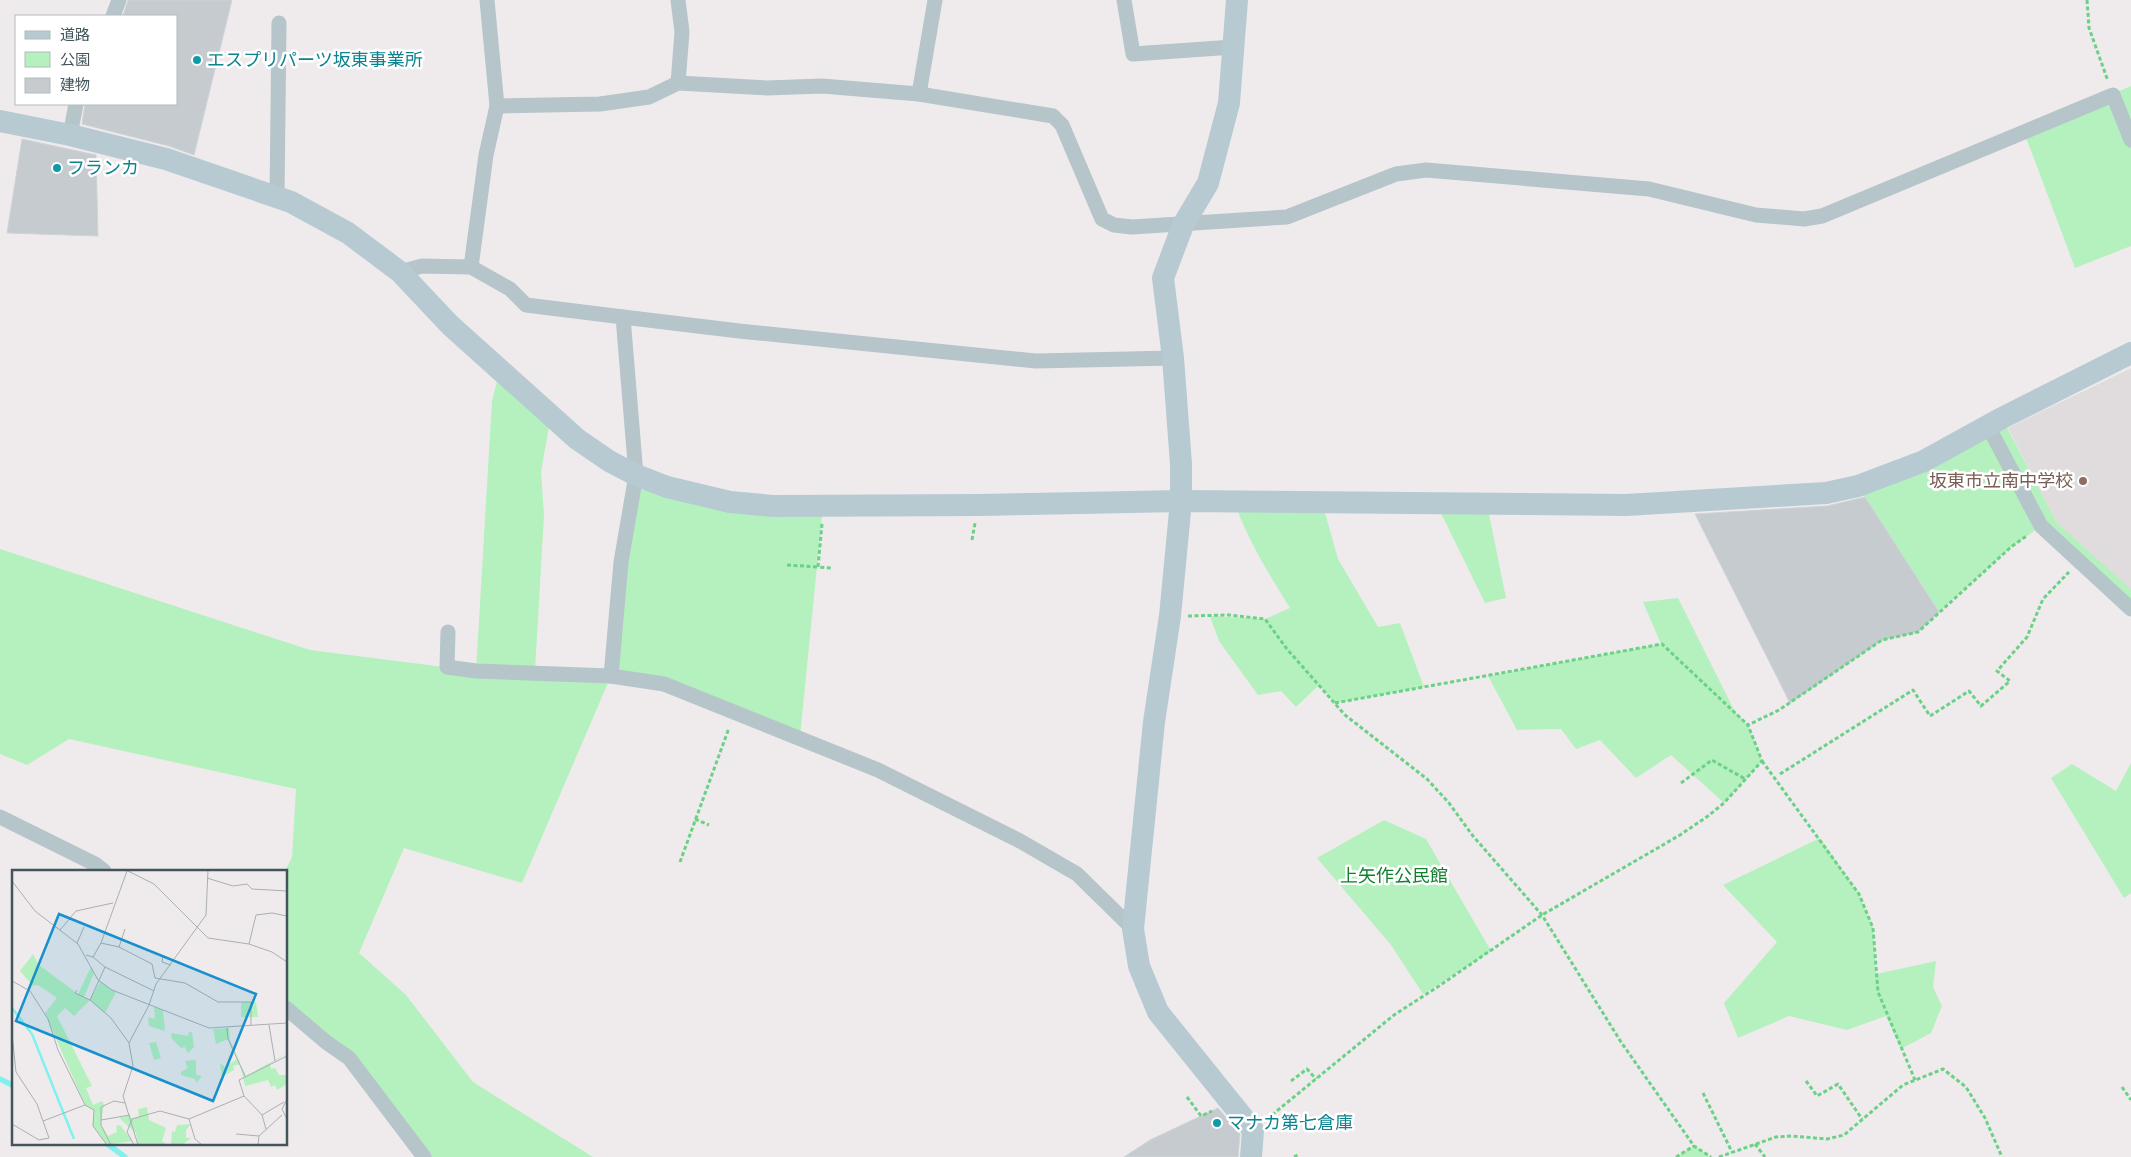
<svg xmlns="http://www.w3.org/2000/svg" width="2131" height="1157" font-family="Arial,'Noto Sans JP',sans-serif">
<rect width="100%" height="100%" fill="#efebec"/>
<!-- education -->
<polygon fill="#e0dcde" points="2131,368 2131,595 2062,533 2008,428"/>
<!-- green -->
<g fill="#b5f1be">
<polygon points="2131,86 2131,246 2075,268 2024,132"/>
<polygon points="500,370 551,415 541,472 544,515 535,671 611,676 636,475 667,487 823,506 800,737 735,711 611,676 522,883 404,848 359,953 406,995 473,1082 593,1157 424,1157 349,1058 286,1008 285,871 292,857 296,789 69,739 27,765 0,754 0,549 310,650 476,671 492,401"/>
<polygon points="2002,418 2057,523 2131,589 2131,609 2041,526 2011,547 1939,612 1858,486"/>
<path d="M1234,501L1322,502L1338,559L1378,627L1400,623L1424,687L1335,703L1319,685L1296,707L1281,691L1258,695L1219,641L1210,616L1265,619L1290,608C1269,574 1247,539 1234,501Z"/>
<polygon points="1436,503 1487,504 1506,598 1485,603"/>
<polygon points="1678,598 1735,712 1748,725 1762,761 1724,803 1671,755 1636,778 1600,740 1576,749 1561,729 1517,730 1488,676 1661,644 1643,602"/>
<polygon points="2131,763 2131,893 2124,898 2051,778 2072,764 2116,791"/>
<polygon points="1384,820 1426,839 1491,951 1423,994 1391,945 1317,858"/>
<polygon points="1820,838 1859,894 1873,928 1876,974 1936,961 1933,987 1942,1006 1931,1033 1901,1049 1886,1016 1847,1030 1789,1016 1738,1038 1724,1003 1777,942 1723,885"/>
<polygon points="1694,1146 1711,1157 1676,1157"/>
</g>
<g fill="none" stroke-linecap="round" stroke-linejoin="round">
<!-- stream -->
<g stroke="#7ff1ef" stroke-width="5.5">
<polyline points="0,1079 14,1086"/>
<polyline points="106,1143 125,1157"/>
</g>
</g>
<!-- building -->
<g fill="#c5cbcf" stroke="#cfd4d8">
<polygon points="128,0 232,0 194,155 169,146 82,124 85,104 176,104 176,16 123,16"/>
<polygon points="22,139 96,155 98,236 7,233"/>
<polygon points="1865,497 1939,612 1918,632 1882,640 1790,703 1695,514 1827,506"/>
<polygon points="1218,1108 1240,1134 1238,1157 1124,1157 1150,1140"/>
</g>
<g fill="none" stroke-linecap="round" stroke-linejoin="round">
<!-- path -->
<g stroke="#6bd187" stroke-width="3" stroke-dasharray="4 2.5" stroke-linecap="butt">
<polyline points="2087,0 2089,28 2108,81"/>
<polyline points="822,524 818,567 831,568"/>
<polyline points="972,540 975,523"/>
<polyline points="787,565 818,567"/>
<polyline points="1188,616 1229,615 1265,619 1287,649 1345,715 1427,779 1449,803 1473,836 1542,915 1621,1042 1694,1146 1711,1157"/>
<polyline points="1335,703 1662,644 1748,725"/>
<polyline points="1762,761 1859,894 1873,928 1878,992 1915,1080"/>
<polyline points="1780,774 1913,690 1930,716 1969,691 1981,706 2010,681 1997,671 2027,637 2043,599 2069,572"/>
<polyline points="1681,783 1712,760 1745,779"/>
<polyline points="695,819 709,825"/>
<polyline points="680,862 729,728"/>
<polyline points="1291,1081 1307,1069 1316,1079"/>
<polyline points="1806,1081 1817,1096 1838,1084 1862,1119"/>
<polyline points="2122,1087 2131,1100"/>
<polyline points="1703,1093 1732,1152"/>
<polyline points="1187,1097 1201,1116 1212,1111"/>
<polyline points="1267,1119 1394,1015 1439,986 1542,915 1680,835 1708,816 1724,803 1762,761 1748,725 1779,710 1882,640 1918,632 2011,547 2028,535"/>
<polyline points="1755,1144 1765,1157"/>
<polyline points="1294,1157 1299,1154"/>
<polyline points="1676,1157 1694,1146"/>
<polyline points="1719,1157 1776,1137 1792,1136 1827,1139 1844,1135 1903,1085 1943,1069 1966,1087 1985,1118 2002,1157"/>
</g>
<!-- street -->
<g stroke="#b5c5ca" stroke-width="15">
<polyline points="678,0 682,32 678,83"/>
<polyline points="1124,0 1133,54 1233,47"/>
<polyline points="113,16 119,0"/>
<polyline points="919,94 935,0"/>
<polyline points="497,106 600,104 649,97 678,83 767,88 822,86 919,94 1053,116 1062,125 1102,219 1114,225 1132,227 1287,217 1396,174 1426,170 1649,189 1756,215 1804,219 1822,216 2113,95 2131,140"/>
<polyline points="70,135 76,104"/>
<polyline points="277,197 279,23"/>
<polyline points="471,267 510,289 526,305 623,317 636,475 621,562 611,676 664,684 878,770 1020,841 1077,874 1133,929"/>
<polyline points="400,272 422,266 471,267 486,155 497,106 487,0"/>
<polyline points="623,317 739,331 1036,361 1173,358"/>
<polyline points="1988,426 2041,526 2131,609"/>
<polyline points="448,632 447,667 476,671 611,676"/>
<polyline points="0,817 95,864 104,871"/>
<polyline points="286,1008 326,1042 349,1058 424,1157"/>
</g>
<!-- secondary -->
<g stroke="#b7cad2" stroke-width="22">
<polyline points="1237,0 1229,103 1208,183 1183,225 1163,278 1173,358 1181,464 1181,501 1170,616 1154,722 1133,929 1139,966 1158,1012 1253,1130 1251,1157"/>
<polyline points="0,121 70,135 166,159 291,202 348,233 400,272 450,325 577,439 609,461 636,475 667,487 730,502 773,506 979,505 1181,501 1626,505 1826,493 1858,486 1924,461 2002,418 2131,353"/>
</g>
</g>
<!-- markers -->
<g fill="#0f9aa8" stroke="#fff" stroke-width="2">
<circle cx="197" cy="60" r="5"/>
<circle cx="57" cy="168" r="5"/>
<circle cx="1217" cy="1123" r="5"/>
</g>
<circle fill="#8d6e63" stroke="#fff" stroke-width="2" cx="2083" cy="481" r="5"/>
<g text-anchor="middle" stroke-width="5" stroke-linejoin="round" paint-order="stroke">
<!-- culture labels -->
<g font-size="18" fill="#0d838f" stroke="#fff" text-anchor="start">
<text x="207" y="66">エスプリパーツ坂東事業所</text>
<text x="67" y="174">フランカ</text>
<text x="1227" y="1129">マナカ第七倉庫</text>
</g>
<!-- education labels -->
<g font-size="18" fill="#785e54" stroke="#fff" text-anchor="end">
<text x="2073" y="487">坂東市立南中学校</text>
</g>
<!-- park labels -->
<g font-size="18" fill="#107f2e" stroke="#fff">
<text x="1394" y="882">上矢作公民館</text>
</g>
</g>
<!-- overview -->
<g transform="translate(12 870)">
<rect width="275" height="275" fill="#efebec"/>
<path d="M21,84L27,95L66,124L79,97L82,103L72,127L78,130L88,112L104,122L93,143L78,130L62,146L53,138L45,146L80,216L74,218L81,235L90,231L92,234L89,255L96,266L105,262L104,256L108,255L120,271L95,275L81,256L82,240L73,235L33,143L45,128L26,115L21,116L8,101ZM229,132H244L246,147H229ZM142,137L151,140L153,161L137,156L136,147L143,149ZM217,158L218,170L234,206L275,183L258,194L259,199L263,198L267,205H275V214L265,220L263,215L259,217L256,210L233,216L228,194L221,196L222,200L210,207L208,193L213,197L225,189L216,169L204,174L201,159ZM177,162H180L182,177L176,183L173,177L169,178L160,169L159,163L176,166ZM144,172L149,188L142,190L137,173ZM184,190V205L190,206L184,213L183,209L169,205V202L176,198L173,191ZM135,237L137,250L154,258L150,271L154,274H159L160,261L163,262L165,255L179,254L174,260V268H179L170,275H126L124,263L107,248L118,245L120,249L127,246L126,239Z" fill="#b5f1be"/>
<path fill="none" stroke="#7ff1ef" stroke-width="2.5" d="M0,138L20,164L62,269"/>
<path fill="none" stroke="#aaafb2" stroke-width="1" d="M114,0L142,14L196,68L237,74L260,82L275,92M195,8L221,16L235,14L240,19L275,21M0,11L23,41L66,74L86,110L100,120L197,158L275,153M48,60L64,41L101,33M65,73L72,57M89,73L107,77L140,94L143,108L173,113L206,132H239V156M237,74L244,45L260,43L275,46M107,77L113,59M74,85L81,87L89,73L115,1M151,86L150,92L159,95M81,87L93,97L78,130L99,148L117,173M93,97L142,121M0,111L18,121L36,149L46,180L73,235L82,240L81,256L95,275M65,120L63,123L78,130M257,155L263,191M215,158L216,169L233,206M0,164L4,202L25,234L37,268L27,270L0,254M275,229L270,239L275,249M250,245L272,232M177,249L183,269L190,275M89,250L118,245M31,251L73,235M254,259L250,245L232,226L227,210L275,186M224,264L247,266M99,275L89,255V237L102,231L113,233M122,275L115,262L120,249L148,241L177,249L232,226M126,275L111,226L121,196L117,173L137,135L144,114L194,45L196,0M246,275L247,266L270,245"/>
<path fill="#1790cc" fill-opacity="0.15" stroke="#1790cc" stroke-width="2.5" d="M47,44L244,124L201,231L4,151Z"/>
<rect width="275" height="275" fill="none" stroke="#43555a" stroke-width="2.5"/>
</g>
<!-- legend -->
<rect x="15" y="15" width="162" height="90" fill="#ffffff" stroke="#b4bbbd"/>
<rect x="25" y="31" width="25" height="8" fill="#b7cad2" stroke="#b4bbbd"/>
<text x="60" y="40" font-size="15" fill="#43555a">道路</text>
<rect x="25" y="52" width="25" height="15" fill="#b5f1be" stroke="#b4bbbd"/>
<text x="60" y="65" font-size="15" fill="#43555a">公園</text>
<rect x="25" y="78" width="25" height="15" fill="#c5cbcf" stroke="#b4bbbd"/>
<text x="60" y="90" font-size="15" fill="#43555a">建物</text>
</svg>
